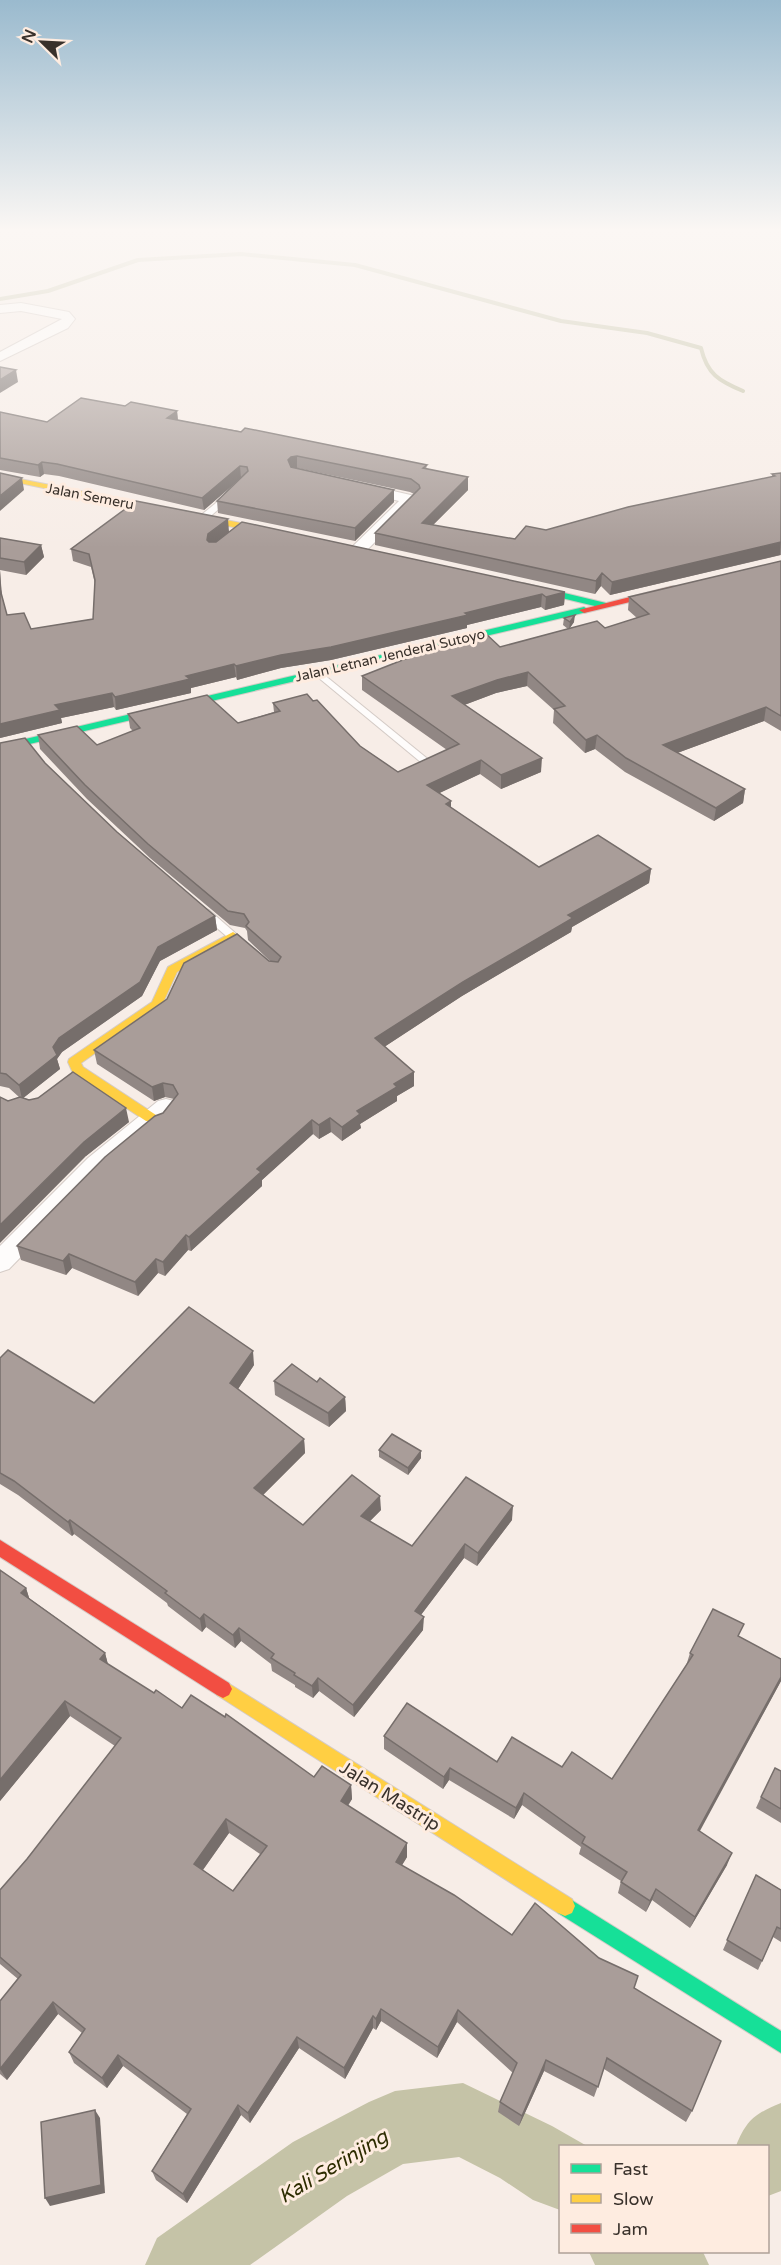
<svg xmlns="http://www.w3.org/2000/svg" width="781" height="2265" font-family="'Varela Round',sans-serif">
<rect width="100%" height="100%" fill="#f7ede7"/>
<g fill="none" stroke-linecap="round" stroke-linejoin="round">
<!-- stream -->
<path stroke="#c5c3a7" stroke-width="4" d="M0,299L48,291L138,260L241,254L355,265L561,321L647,333L701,348C707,374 719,381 743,391"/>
<!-- river -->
<g fill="#c5c3a7" fill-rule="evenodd">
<polygon points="463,2083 552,2126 587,2146 560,2146 560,2210 533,2200 500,2178 459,2157 403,2164 347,2196 250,2265 145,2265 157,2238 293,2142 369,2102 395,2091"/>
<path d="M781,2103V2191L768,2196V2146H736C747,2119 755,2114 781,2103Z"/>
<polygon points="589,2252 703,2252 709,2265 595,2265"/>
</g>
<!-- lane casing -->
<g stroke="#d4cbc6" stroke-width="2">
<g id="lane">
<polygon points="227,494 234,496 206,520 200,520 200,516"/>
<polygon points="317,669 429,760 429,764 423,764 314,674 313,672"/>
<polygon points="205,909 209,910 241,938 242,940 241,942 233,942 201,914 200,912"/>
</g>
</g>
<!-- street casing -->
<g stroke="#d4cbc6" stroke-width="2">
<g id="street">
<polygon points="21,303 69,312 75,319 68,328 0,361 0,352 62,319 21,311 0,313 0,305"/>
<polygon points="363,484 415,496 418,499 364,553 358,555 350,550 352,547 399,501 358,491 356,488"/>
<polygon points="166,1099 174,1101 178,1107 174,1113 106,1170 9,1269 0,1272 0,1246 88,1158 158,1101"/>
</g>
</g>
<!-- fast casing -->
<g stroke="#d4cbc6" stroke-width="2">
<g id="fast">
<polygon points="523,583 606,603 608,605 603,608 520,588 518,586"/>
<polygon points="584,607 589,610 587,612 0,751 0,745"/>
<polygon points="565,1896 781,2031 781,2053 558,1913 555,1906 558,1899"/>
</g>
</g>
<!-- slow casing -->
<g stroke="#d4cbc6" stroke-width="2">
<g id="slow">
<polygon points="0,475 281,531 285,534 281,537 0,479"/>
<polygon points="233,932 239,936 237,939 177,972 161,1007 81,1063 83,1067 156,1115 158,1118 156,1121 146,1121 73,1073 68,1062 69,1059 152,1002 168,967"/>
<polygon points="223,1680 572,1899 575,1906 572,1913 565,1916 558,1913 217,1695 214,1689 217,1683"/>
</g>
</g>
<!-- jam casing -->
<g stroke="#d4cbc6" stroke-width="2">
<g id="jam">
<polygon points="673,586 676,587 676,591 584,613 579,610"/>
<polygon points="0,1540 229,1683 232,1689 229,1695 223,1698 217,1695 0,1557"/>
</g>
</g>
<!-- lane -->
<use href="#lane" fill="#fefcfb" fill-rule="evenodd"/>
<!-- street -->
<use href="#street" fill="#fefcfb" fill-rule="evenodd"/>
<!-- fast -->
<use href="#fast" fill="#16e098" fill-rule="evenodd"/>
<!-- slow -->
<use href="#slow" fill="#ffcf43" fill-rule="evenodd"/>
<!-- jam -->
<use href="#jam" fill="#f24e42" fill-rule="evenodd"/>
</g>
<!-- wall -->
<g fill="#918784" fill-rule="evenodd">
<polygon points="125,406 177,411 178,420 427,465 426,469 468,477 468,490 433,525 515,539 546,530 772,477 772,474 781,473 781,555 610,595 601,586 595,594 375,545 375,533 414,494 410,492 297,468 296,468 394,502 355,541 218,513 217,501 241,478 204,510 59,476 44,474 40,477 0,470 0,412 47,422"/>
<polygon points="229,532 565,592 564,605 545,610 541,607 467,625 467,628 331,660 281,668 237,680 236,677 191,688 191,693 116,710 114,707 61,718 62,723 0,738 0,538 41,545 44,557 26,575 0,570 2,596 7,615 31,629 93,619 95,584 91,567 73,561 71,549"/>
<polygon points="781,561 781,731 764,721 677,753 745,789 743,803 714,821 625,772 595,749 585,753 553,723 554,710 527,686 496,693 464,705 541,772 501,789 480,774 439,793 451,808 539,867 651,869 649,883 572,927 571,932 462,996 384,1047 414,1086 397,1096 397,1101 360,1124 361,1128 342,1141 331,1132 319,1139 313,1134 262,1180 262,1186 191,1251 188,1250 165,1276 158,1273 138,1296 72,1268 66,1275 21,1260 17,1246 163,1113 174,1099 165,1097 154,1101 97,1064 94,1050 269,961 271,962 248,940 247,931 245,928 230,925 150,858 87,799 40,749 38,735 97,745 133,731 130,728 128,714 238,723 274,712 273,703 313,701 360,746 398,772 447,750 362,690 362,676 500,647 568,629 563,625 564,618 574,622 570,628 605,628 637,618 628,610 629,597"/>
<polygon points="0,743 45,763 117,832 215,916 217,930 160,961 142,996 62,1052 57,1059 60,1069 23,1098 129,1122 86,1156 8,1101 19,1097 9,1088 0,1086"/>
<polygon points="0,1358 94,1403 254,1365 238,1389 304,1439 305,1453 263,1495 303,1525 381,1510 370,1521 412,1546 512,1520 477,1566 464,1558 421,1615 423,1630 354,1717 319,1691 313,1698 295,1687 295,1685 272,1671 271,1664 241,1641 235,1648 206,1627 202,1632 168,1606 167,1603 74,1534 72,1536 18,1495 0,1484"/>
<polygon points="274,1381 317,1382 345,1397 346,1411 329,1427 275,1395"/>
<polygon points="379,1450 421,1458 408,1475 379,1457"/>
<path d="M26,1588L29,1598L105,1653L108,1665L154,1693L314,1777L351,1785L352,1799L348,1806L407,1857L402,1865L512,1935L634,1988L692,2111L686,2122L604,2069L594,2097L544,2071L519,2126L498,2112L500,2102L513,2073L457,2022L437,2058L381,2021L376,2030L373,2028L345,2079L299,2048L250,2123L241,2115L187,2203L156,2180L152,2171L187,2114L123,2066L107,2088L74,2063L69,2052L82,2033L58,2014L7,2080L0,2074V2001L18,1979L0,1964V1890L27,1859L115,1746L70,1716L0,1801ZM229,1833L260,1854L233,1891L203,1870Z"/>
<polygon points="740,1637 781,1659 781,1681 699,1831 727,1865 690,1928 652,1900 646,1912 618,1893 621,1881 579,1854 581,1847 522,1805 514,1819 449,1780 443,1789 384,1749 384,1736 497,1762 562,1767 612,1779 686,1666 690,1653"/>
<polygon points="781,1771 781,1823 756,1808 761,1797"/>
<polygon points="756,1875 781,1890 781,1942 773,1937 758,1970 723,1950"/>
</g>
<!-- shaded-wall -->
<g fill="#766e6b">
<polygon points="16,370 18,382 0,393 0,380"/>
<polygon points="177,411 178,423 167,418"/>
<polygon points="297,456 297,468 292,469 288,460 291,457"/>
<polygon points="42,462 44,474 40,477 38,465"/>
<polygon points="240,466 241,478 204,510 202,498"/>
<polygon points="468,477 468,490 422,536 422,523"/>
<polygon points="22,478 24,490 0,511 0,496"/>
<polygon points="394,490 394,502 355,541 355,528"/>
<polygon points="228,519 229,532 209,547 207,540 208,534"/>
<polygon points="781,542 780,555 610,595 612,582"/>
<polygon points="41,545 44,557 26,575 24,562"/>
<polygon points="0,569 0,570 2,601 0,589"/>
<polygon points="602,573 601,586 595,594 596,581"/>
<polygon points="565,592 564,605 545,610 546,597"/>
<polygon points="542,594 541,607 467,625 467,628 331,660 281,668 237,680 236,666 281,655"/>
<polygon points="575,615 574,622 569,629 570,622"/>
<polygon points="234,664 236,677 191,688 191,693 116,710 115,697 186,676"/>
<polygon points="528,672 527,686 496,693 451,710 452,696 497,680"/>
<polygon points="112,693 114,707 61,718 62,723 0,738 0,724 55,705"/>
<polygon points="766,707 764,721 661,759 663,745"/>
<polygon points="597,735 595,749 585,753 586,740"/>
<polygon points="542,758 541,772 501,789 501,775"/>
<polygon points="481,760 480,774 427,799 427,785"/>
<polygon points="745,789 743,803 714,821 716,808"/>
<polygon points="451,801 451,815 446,804"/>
<polygon points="651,869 649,883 572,927 571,932 462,996 375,1053 375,1038 568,915"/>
<polygon points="215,916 217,930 160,961 142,996 62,1052 57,1059 60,1069 22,1099 19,1085 59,1038 158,947"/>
<polygon points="414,1072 414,1086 397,1096 397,1101 360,1124 361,1128 342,1141 342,1127 357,1111 394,1084"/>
<polygon points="163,1083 165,1097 154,1101 152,1087"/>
<polygon points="126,1108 129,1122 86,1156 0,1243 0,1225 84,1142"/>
<polygon points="330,1118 331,1132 319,1139 319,1125"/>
<polygon points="312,1120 313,1134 262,1180 262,1186 191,1251 189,1237 257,1169"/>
<polygon points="186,1235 188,1250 165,1276 163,1262"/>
<polygon points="69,1254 72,1268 66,1275 63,1261"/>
<polygon points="156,1259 158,1273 138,1296 135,1282"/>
<polygon points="253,1351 254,1365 232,1398 230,1383"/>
<polygon points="345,1397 346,1411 329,1427 328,1413"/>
<polygon points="304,1439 305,1453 256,1502 254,1488"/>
<polygon points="421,1451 421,1458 408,1475 408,1468"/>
<polygon points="380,1496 381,1510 361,1530 361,1516"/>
<polygon points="513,1506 512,1520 477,1566 478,1553"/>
<polygon points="70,1520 74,1534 72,1536 68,1522"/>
<polygon points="465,1544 464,1558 414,1624 415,1611"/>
<polygon points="26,1588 31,1604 21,1593"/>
<polygon points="204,1614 206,1627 202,1632 200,1619"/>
<polygon points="424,1617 423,1630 354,1717 353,1705"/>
<polygon points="239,1628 241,1641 235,1648 233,1635"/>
<polygon points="105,1653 109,1668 100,1659"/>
<polygon points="781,1677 781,1681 694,1842 698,1830"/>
<polygon points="318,1678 319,1691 313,1698 312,1686"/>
<polygon points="65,1701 70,1716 0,1801 0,1780"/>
<polygon points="450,1768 449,1780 443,1789 444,1777"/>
<polygon points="351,1785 352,1799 341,1815 341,1801"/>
<polygon points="524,1793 522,1805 514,1819 516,1808"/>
<polygon points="226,1819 229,1833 197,1878 194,1864"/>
<polygon points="407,1843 407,1857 396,1875 396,1862"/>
<polygon points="732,1853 727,1865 690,1928 695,1917"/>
<polygon points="656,1889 652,1900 646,1912 650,1901"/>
<polygon points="53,2002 58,2014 7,2080 0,2069"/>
<polygon points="381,2009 381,2021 376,2030 376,2019"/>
<polygon points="458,2010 457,2022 437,2058 438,2047"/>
<polygon points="373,2016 373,2028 345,2079 344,2068"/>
<polygon points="297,2037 299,2048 250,2123 248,2113"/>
<polygon points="118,2055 123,2066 107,2088 102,2078"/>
<polygon points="546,2060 544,2071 519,2126 522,2116"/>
<polygon points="238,2105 241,2115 187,2203 183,2194"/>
<polygon points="95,2110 100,2118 105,2193 50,2206 45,2198"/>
</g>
<!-- building -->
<g fill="#a99d99" stroke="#766e6b" stroke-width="1.5" fill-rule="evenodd">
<polygon points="0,367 16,370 0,380"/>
<polygon points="81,398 125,406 131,402 177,411 167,418 241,432 245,428 427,465 423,468 468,477 422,523 515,539 526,526 546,530 628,507 775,476 772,474 781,473 781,542 612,582 602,573 596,581 375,533 420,488 419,485 411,479 297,456 291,457 288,460 291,467 394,490 355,528 217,501 248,471 247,467 240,466 202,498 57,464 42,462 38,465 0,458 0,412 47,422"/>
<polygon points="0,473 22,478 0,496"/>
<polygon points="136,501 228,519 208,534 207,540 209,542 216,542 242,522 565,592 546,597 542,594 465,613 468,615 331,647 281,655 236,666 234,664 186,676 190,679 115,697 112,693 55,705 60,710 0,724 0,589 7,615 24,613 31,629 93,619 95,580 89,554 71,549"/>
<polygon points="0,538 41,545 24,562 0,558"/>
<polygon points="781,561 781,716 766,707 663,745 745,789 716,808 626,758 597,735 586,740 554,709 565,706 528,672 497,680 452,696 542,758 501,775 481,760 427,785 451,801 446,804 539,867 598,835 651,869 568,915 573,918 463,982 375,1038 414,1072 394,1084 397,1087 357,1111 360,1114 342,1127 330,1118 319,1125 312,1120 257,1169 261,1172 189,1237 186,1235 163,1262 156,1259 135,1282 69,1254 63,1261 17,1246 105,1157 155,1116 163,1113 178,1094 173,1085 163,1083 152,1087 94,1050 167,999 184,963 237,934 269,961 278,962 281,957 246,926 249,922 244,914 228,911 148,844 85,785 38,735 77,726 97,745 140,728 128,714 207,695 238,723 280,711 273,703 307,694 313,701 317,700 360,746 398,772 459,744 362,676 466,635 483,631 500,647 597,621 605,628 649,614 629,597"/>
<polygon points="575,615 570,622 564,618"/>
<polygon points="25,738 45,763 117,832 215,916 158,947 140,982 59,1038 53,1047 57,1055 19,1085 6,1074 0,1073 0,743"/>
<polygon points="73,1072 126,1108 84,1142 0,1225 0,1097 8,1101 20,1097 29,1100 38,1098"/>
<polygon points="189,1307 253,1351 230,1383 304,1439 254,1488 303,1525 352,1475 380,1496 361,1516 412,1546 466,1477 513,1506 478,1553 465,1544 415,1611 424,1617 353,1705 318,1678 312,1686 294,1675 295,1673 271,1658 274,1654 239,1628 233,1635 204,1614 200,1619 165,1593 167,1591 70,1520 68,1522 14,1481 0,1473 0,1358 8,1350 94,1403"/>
<polygon points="292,1364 317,1382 320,1378 345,1397 328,1413 274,1381"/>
<polygon points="392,1434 421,1451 408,1468 379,1450"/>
<path d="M0,1570L26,1588L21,1593L105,1653L100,1659L154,1693L156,1690L182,1708L191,1695L225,1717L226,1714L314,1777L322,1766L351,1785L341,1801L407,1843L396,1862L454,1895L512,1935L535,1903L599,1958L638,1976L634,1988L721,2041L692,2111L607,2058L598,2087L546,2060L522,2116L500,2102L517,2063L458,2010L438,2047L381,2009L376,2019L373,2016L344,2068L297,2037L248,2113L238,2105L183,2194L152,2171L191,2109L118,2055L102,2078L69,2052L85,2029L53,2002L0,2069V2001L21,1975L0,1957V1890L27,1859L121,1738L65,1701L0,1780ZM226,1819L267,1846L233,1891L194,1864Z"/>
<polygon points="713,1609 744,1624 738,1636 781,1659 781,1677 698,1830 732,1853 695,1917 656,1889 650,1901 621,1882 627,1872 582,1843 585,1837 524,1793 516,1808 450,1768 444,1777 384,1736 407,1703 497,1762 512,1737 562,1767 572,1752 612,1779 693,1655 690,1653"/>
<polygon points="775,1768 781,1771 781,1809 761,1797"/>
<polygon points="756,1875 781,1890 781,1929 777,1927 762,1961 727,1940"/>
<polygon points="95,2110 101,2185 45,2198 41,2122"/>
</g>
<!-- sky -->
<linearGradient id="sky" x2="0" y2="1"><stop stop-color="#9abace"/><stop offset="0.42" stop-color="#fbf7f4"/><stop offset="1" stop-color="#fbf7f4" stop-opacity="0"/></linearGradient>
<rect width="781" height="548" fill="url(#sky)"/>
<g text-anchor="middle" stroke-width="6" stroke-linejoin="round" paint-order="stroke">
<!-- far-street labels -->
<g font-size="14" fill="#39312b" stroke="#feece0">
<text transform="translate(90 496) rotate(11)" y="5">Jalan Semeru</text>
<text transform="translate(390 655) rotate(-13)" y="5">Jalan Letnan Jenderal Sutoyo</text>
</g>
<!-- near-street labels -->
<g font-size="18" fill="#39312b" stroke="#feece0">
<text transform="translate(390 1796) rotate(32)" y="6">Jalan Mastrip</text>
</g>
<!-- near-water labels -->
<g font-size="20" font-style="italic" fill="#2d2c00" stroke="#feece0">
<text transform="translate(333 2166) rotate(-31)" y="7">Kali Serinjing</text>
</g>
</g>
<!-- legend -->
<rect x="559" y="2145" width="210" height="108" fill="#feece0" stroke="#afa198" stroke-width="1.5"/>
<rect x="571" y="2164" width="30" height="9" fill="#16e098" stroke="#afa198" stroke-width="1.5"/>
<text x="613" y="2175" font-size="18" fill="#39312b">Fast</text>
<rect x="571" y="2194" width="30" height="9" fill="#ffcf43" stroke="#afa198" stroke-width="1.5"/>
<text x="613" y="2205" font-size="18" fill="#39312b">Slow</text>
<rect x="571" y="2224" width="30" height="9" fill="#f24e42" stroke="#afa198" stroke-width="1.5"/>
<text x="613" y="2235" font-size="18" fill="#39312b">Jam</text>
<!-- north arrow -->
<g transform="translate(42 42) rotate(294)" stroke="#feece0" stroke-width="4.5" paint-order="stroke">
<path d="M0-4.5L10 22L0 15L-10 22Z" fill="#39312b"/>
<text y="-9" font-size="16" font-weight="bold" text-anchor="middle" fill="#39312b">N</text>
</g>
</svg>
